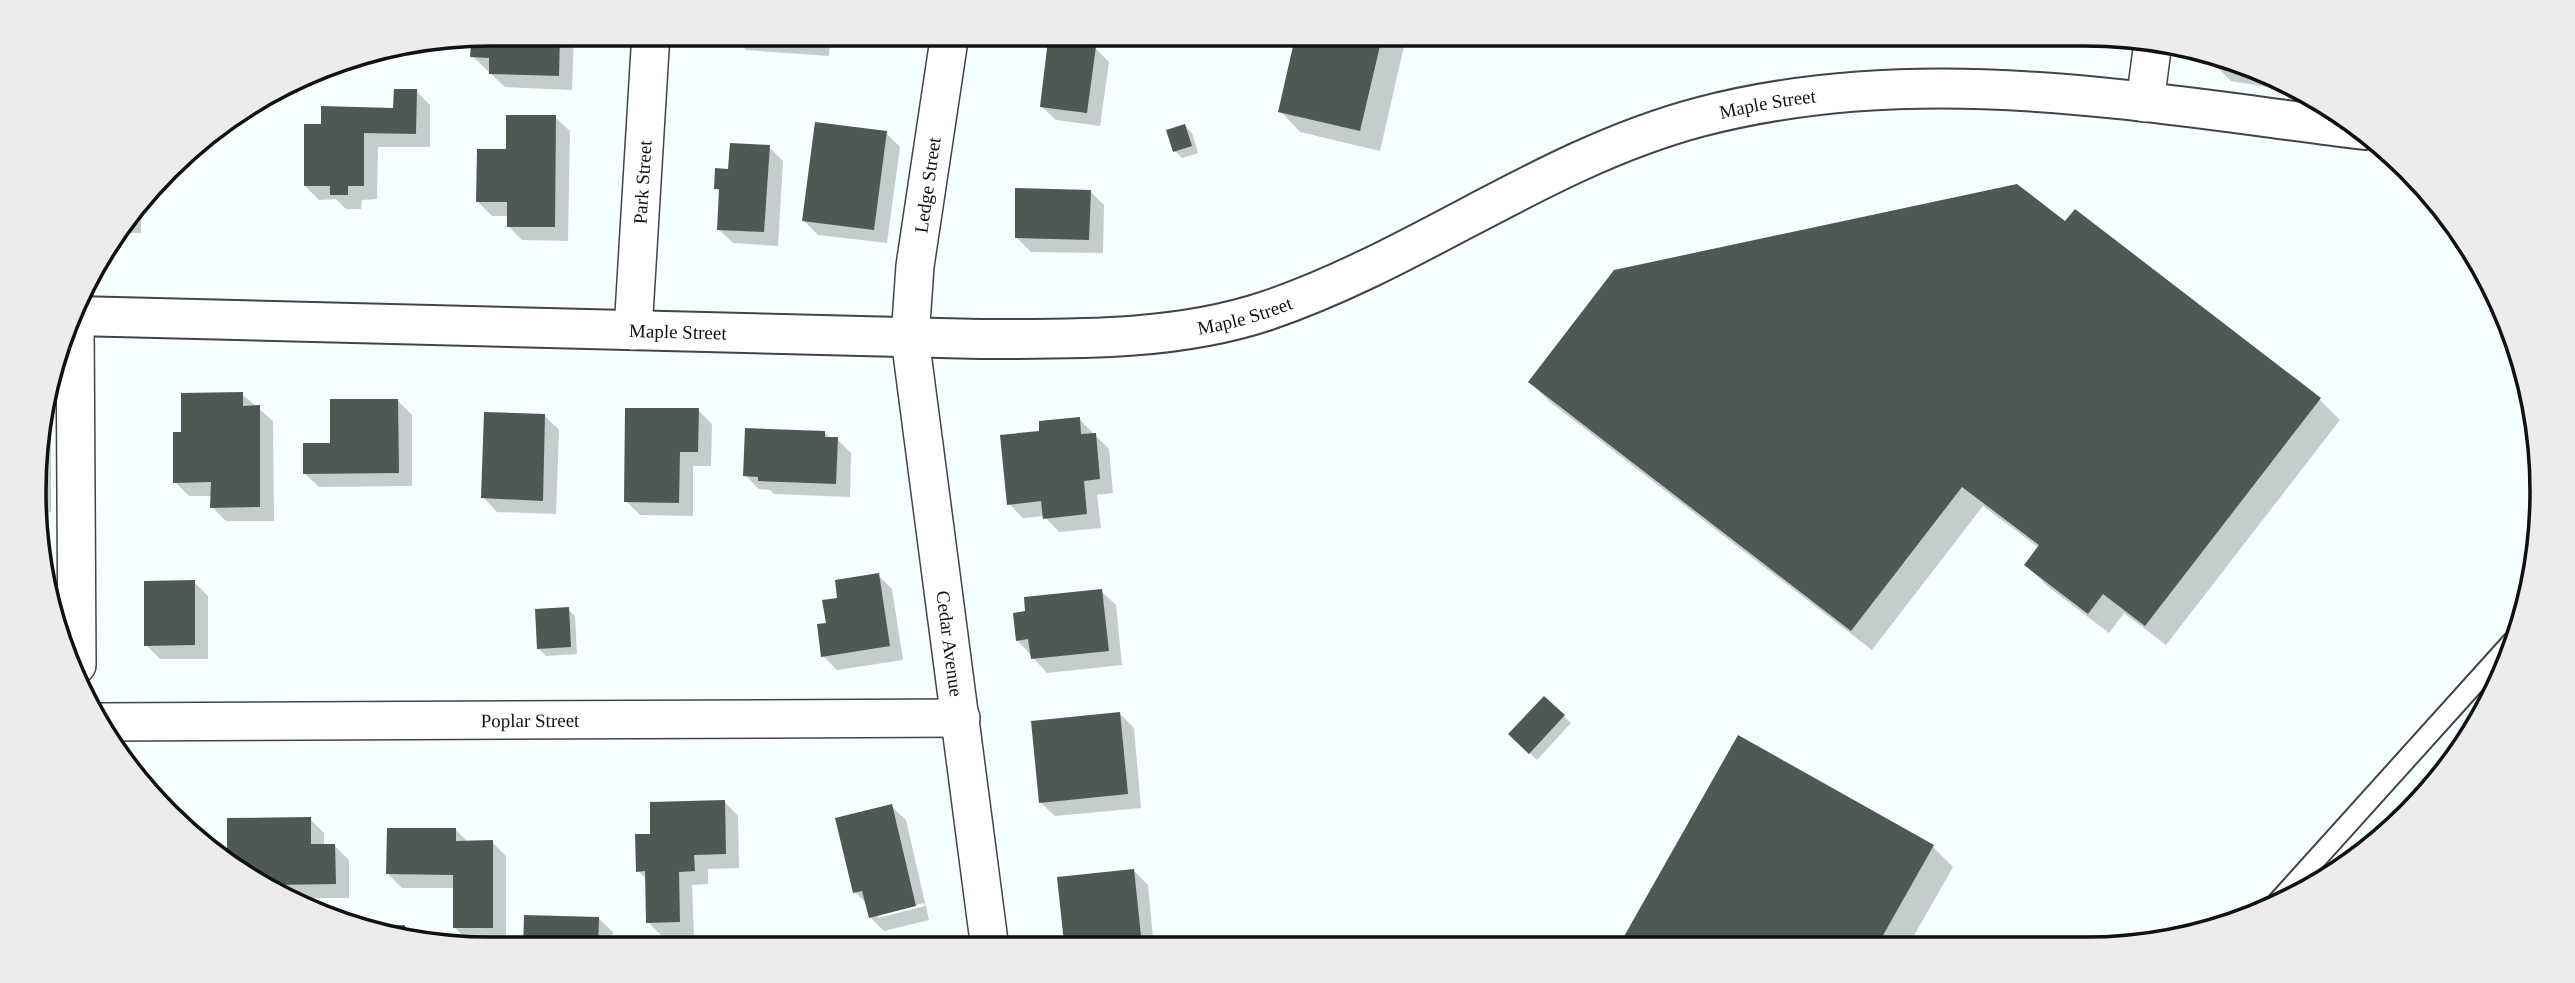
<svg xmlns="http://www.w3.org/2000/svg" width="2575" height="983" font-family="Georgia,serif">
<rect width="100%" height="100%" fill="#f5ffff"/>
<!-- shadow -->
<g fill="#0003" fill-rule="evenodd">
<polygon points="492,33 574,33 572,90 505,87 472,56 492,45"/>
<polygon points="732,33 840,33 839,41 830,41 829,56 746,50"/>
<polygon points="1298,33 1407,33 1380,151 1300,132 1280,111"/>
<polygon points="2075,33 2084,33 2107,36 2106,40"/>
<polygon points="1095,48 1109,62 1100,126 1056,120 1041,106"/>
<polygon points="2199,49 2287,81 2308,94 2231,81"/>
<polygon points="416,91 430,105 430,147 378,147 377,199 362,200 361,209 346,209 336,199 319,200 305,186 323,125 395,109"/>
<polygon points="555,117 570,131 568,241 522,240 508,226 508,216 492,216 478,202 508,151"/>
<polygon points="1185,126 1192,133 1198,153 1182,158 1175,151"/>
<polygon points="886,133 900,147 887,243 818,235 804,221"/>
<polygon points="769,147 783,161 778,246 733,243 718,229 721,193 716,188 730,170"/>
<polygon points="1090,191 1104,205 1103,253 1031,252 1017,238"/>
<polygon points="141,206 141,233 119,233"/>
<polygon points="2065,223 2319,399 2340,420 2166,645 2124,613 2109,633 2046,585 2026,565 2039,548 1983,506 1872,650 1550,402 1530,382"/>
<polygon points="242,394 273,421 274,521 226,521 212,507 212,496 189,496 175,482 183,434"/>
<polygon points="398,401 412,415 412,486 319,487 304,473 332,444"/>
<polygon points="698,410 712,424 711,466 693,466 693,516 640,515 626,501"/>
<polygon points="43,415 51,423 51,512 40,512 37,431"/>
<polygon points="545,416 559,430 556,514 497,512 483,497"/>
<polygon points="1079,419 1109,449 1113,493 1097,495 1101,528 1059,532 1044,516 1023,518 1009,504"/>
<polygon points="824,432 830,438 837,439 851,453 850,497 774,494 770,490 759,489 745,475"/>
<polygon points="878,575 892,589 903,660 837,670 823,656 828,625 839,599"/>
<polygon points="194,582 208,596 208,659 160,659 146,645"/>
<polygon points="1101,591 1116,605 1122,665 1047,673 1017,640"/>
<polygon points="568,609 575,616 577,654 546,656 539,649"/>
<polygon points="1544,698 1571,723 1537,760 1510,734"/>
<polygon points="1120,714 1134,728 1141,808 1055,816 1040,802"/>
<polygon points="1739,737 1933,847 1953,867 1908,946 1620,947"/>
<polygon points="724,801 738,816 739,868 708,869 708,884 692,885 694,936 662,936 648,922 647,880 638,871 652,836"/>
<path d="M891,806L906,820L929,920L884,931L870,917L868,905L855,892ZM924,903L925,906L878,918V914Z"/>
<polygon points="228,819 310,819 324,833 324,846 335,846 349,860 349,898 300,898 229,863"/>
<polygon points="455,829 468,842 492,842 506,856 506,942 469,941 454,927 455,888 402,888 388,874"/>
<polygon points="1134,871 1148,885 1154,948 1072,948 1066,942"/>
<polygon points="598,918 613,932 612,949 525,950"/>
<polygon points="405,927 412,939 389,936"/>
</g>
<!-- building -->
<g fill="#4d5a54">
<polygon points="490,33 560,33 559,76 489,74 489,58 470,57 471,43 490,43"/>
<polygon points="730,33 816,33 816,43 730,37"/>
<polygon points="1296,33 1383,33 1360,131 1278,112"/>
<polygon points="1048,40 1096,46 1087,113 1040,107"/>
<polygon points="394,89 417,89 416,134 364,133 364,186 348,186 348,195 330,195 330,186 304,186 304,124 321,124 321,106 393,108"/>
<polygon points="506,115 556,115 555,227 507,227 507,202 476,202 477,149 506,149"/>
<polygon points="815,122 887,131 874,230 802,221"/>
<polygon points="1185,124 1192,146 1173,152 1166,130"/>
<polygon points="730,143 770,145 764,232 717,230 719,189 714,189 715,168 728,169"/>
<polygon points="2017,184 2065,221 2075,209 2321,398 2145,626 2103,594 2088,614 2024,565 2039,545 1962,487 1851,631 1528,382 1614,270"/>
<polygon points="1015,188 1091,190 1089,240 1015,238"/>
<polygon points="243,392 243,406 260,405 260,507 210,508 211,482 173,483 173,432 181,432 181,393"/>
<polygon points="330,399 398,399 399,473 303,474 303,443 330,443"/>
<polygon points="625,408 699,408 698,452 680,452 679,503 624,502"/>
<polygon points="484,412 545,414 543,501 481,498"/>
<polygon points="1080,417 1081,434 1096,433 1100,479 1084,481 1087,514 1043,519 1041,501 1007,505 1000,435 1039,431 1039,421"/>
<polygon points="745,428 825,431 825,437 838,437 836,484 758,481 758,477 743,476"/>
<polygon points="879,573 890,646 821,657 817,624 826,623 822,600 837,598 835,580"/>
<polygon points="195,580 195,645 144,646 144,581"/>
<polygon points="1102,589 1109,651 1031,659 1028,639 1016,641 1013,613 1025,611 1024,597"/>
<polygon points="569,607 571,647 537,649 535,609"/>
<polygon points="1544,696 1565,715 1529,754 1508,734"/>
<polygon points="1120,712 1128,794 1039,803 1031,721"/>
<polygon points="1738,735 1934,845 1877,946 1618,947"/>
<polygon points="725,800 726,854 694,855 695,871 679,872 680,922 646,923 645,871 636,872 635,834 650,834 650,802"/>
<polygon points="892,804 916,906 869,918 862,891 853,893 835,818"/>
<polygon points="311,817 311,844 335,844 336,884 273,885 227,862 227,818"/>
<polygon points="387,828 456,828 456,841 493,840 493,928 453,928 453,875 386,874"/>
<polygon points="1134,869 1141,936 1064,943 1057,877"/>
<polygon points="524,915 599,917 598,949 523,950"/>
<polygon points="405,925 406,938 387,936 386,926"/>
</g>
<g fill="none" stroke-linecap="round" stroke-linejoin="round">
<!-- service casing -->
<g stroke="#444" stroke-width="23">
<polyline id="service" points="2274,906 2512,642"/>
</g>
<!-- minor casing -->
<g stroke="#444" stroke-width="40">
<g id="minor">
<path id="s1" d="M950,33L915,266L910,338L990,949"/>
<polyline points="2145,103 2153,42"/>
<polyline points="75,320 77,665"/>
<path id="s2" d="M633,331L651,33"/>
<path id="s3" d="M100,722L961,718"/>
</g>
</g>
<!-- tertiary casing -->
<g stroke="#444" stroke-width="42">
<g id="tertiary">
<path id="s4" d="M76,316L980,339C1074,339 1176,341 1266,311C1417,260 1545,158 1700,117C1921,59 2143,103 2365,130"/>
</g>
</g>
<!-- service -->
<use href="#service" stroke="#fff" stroke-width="19"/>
<!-- minor -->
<use href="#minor" stroke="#fff" stroke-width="37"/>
<!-- tertiary -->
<use href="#tertiary" stroke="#fff" stroke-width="38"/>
</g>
<g text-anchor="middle" stroke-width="7" stroke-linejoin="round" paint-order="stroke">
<!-- street labels -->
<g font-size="19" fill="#111" stroke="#fff">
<text dy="7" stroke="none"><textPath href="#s4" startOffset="1738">Maple Street</textPath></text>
<text dy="7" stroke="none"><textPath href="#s2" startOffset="149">Park Street</textPath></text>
<text transform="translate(927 185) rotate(-82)" y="7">Ledge Street</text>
<text dy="7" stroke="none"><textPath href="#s4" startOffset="1171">Maple Street</textPath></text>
<text dy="7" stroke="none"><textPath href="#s4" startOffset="602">Maple Street</textPath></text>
<text dy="7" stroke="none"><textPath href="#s1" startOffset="616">Cedar Avenue</textPath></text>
<text dy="7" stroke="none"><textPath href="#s3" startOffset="430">Poplar Street</textPath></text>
</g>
</g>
<!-- crop -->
<path d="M0 0H2575V983H0ZM491 46H2085A445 445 0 0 1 2530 491V492A445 445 0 0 1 2085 937H491A445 445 0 0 1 46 492V491A445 445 0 0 1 491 46Z" fill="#ececec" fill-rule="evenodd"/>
<path fill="none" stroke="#111" stroke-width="3.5" d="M491 46H2085A445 445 0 0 1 2530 491V492A445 445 0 0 1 2085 937H491A445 445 0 0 1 46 492V491A445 445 0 0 1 491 46Z"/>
</svg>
